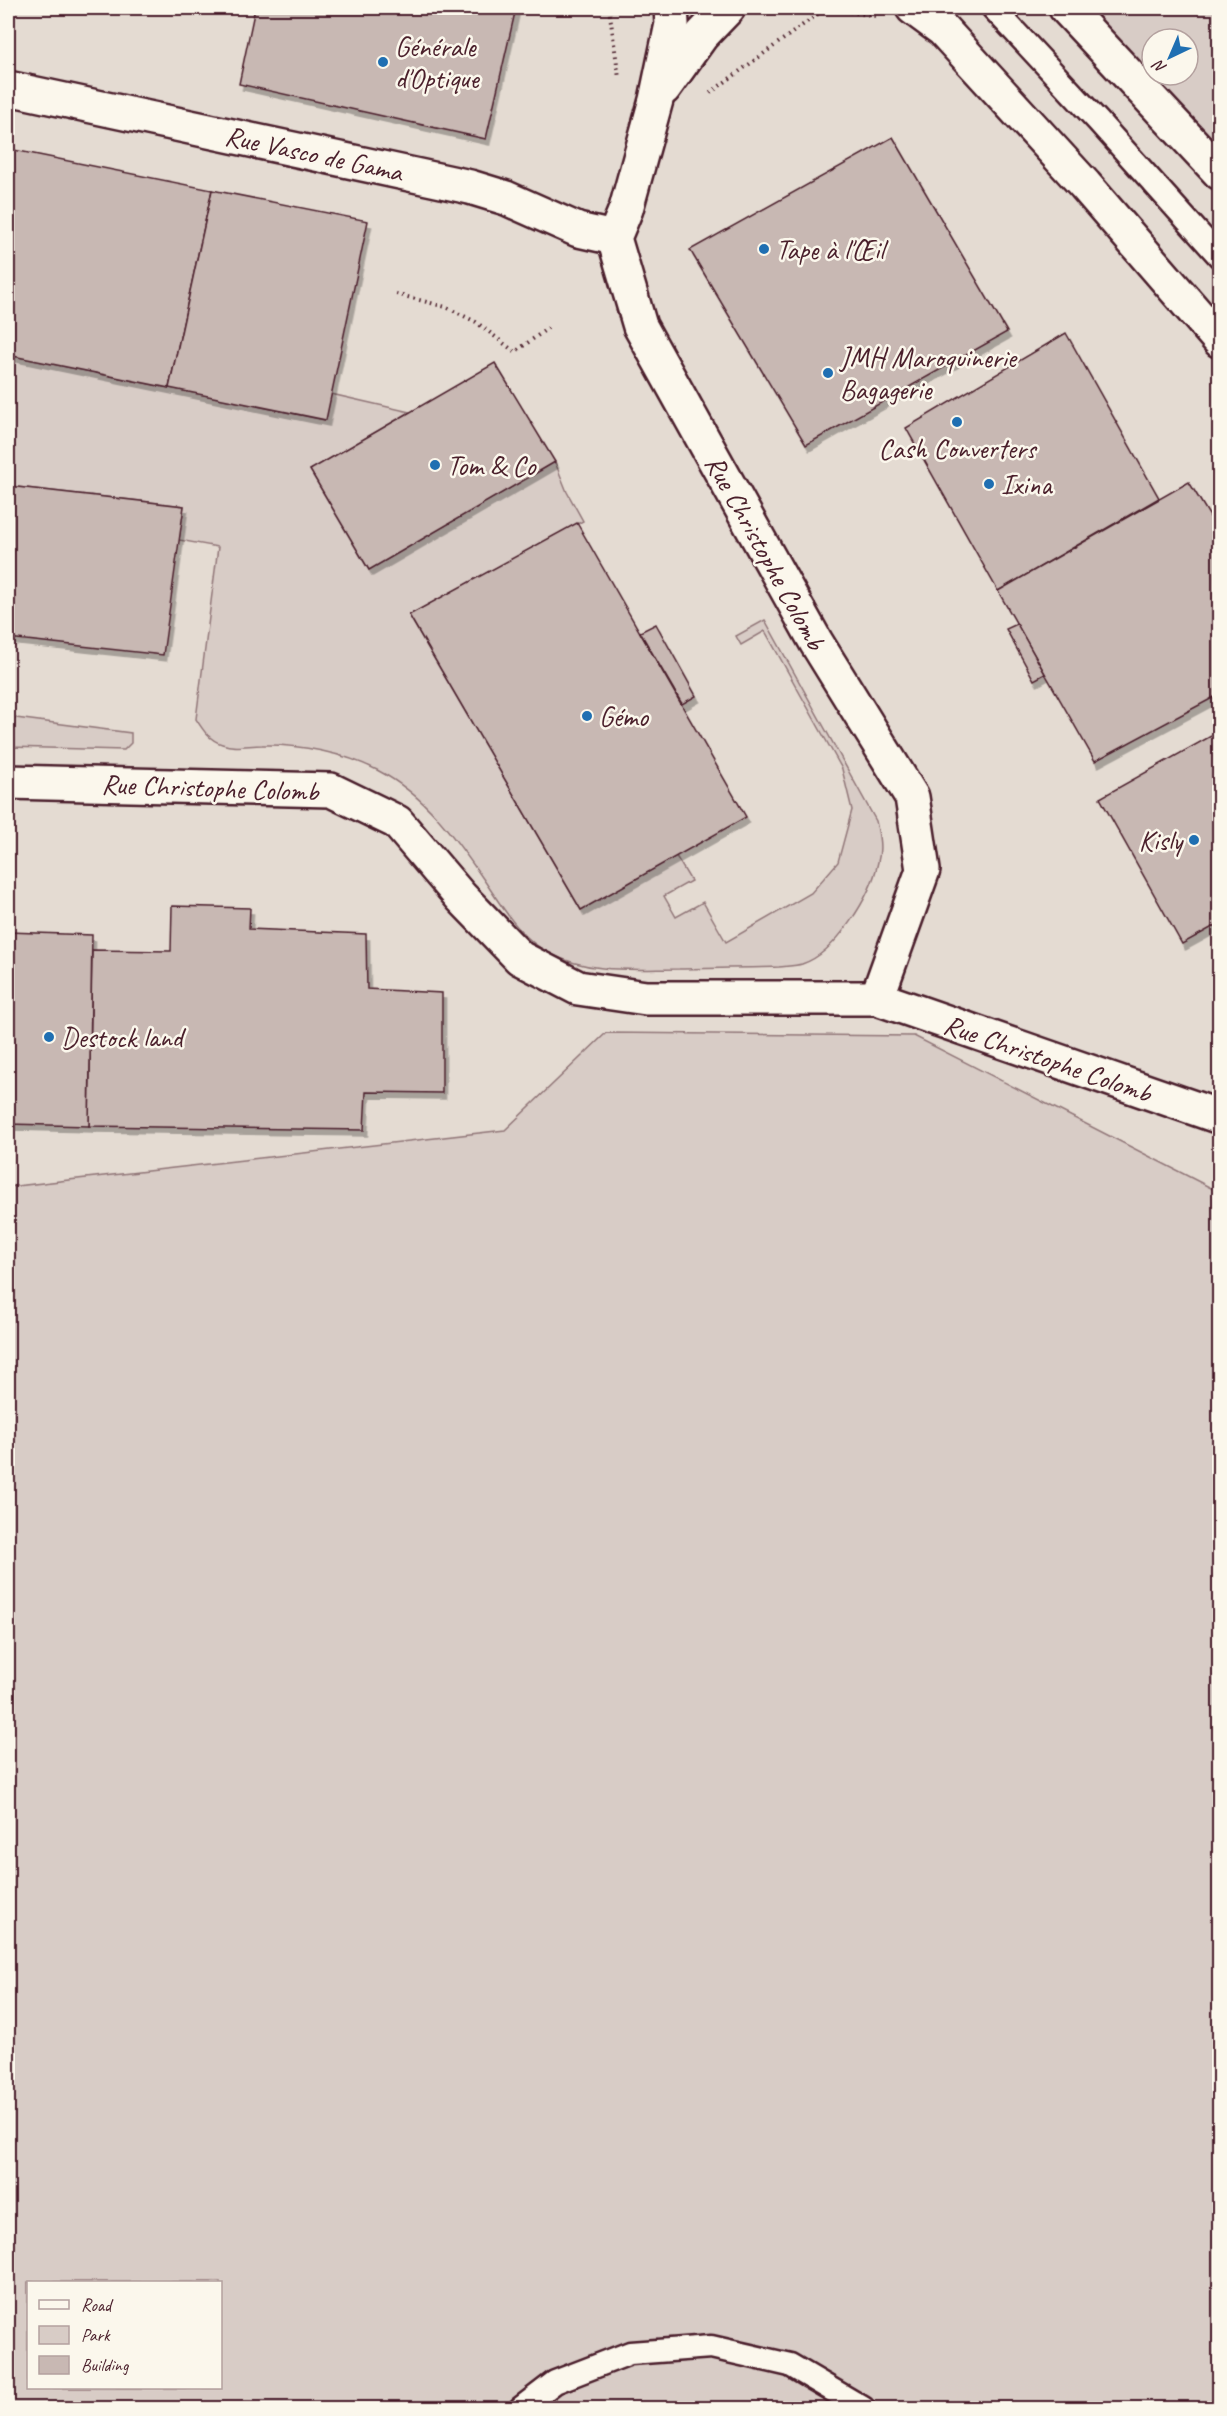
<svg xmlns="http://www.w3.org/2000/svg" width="1227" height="2416" font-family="Caveat,sans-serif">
<defs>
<filter id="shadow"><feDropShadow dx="3.5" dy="6" stdDeviation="0" flood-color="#0004"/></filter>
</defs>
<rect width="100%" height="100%" fill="#f0eae0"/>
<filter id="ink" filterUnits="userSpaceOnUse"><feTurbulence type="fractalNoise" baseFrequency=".0167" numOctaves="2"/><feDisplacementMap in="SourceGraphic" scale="12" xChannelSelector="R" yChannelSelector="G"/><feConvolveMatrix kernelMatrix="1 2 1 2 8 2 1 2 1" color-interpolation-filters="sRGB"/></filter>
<g filter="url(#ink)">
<!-- built -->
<path fill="#e4dbd2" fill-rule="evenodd" d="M8,8H1219V1192L914,1036L606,1033L505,1130L8,1187ZM1152,39H1188V75H1152Z"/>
<!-- green -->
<g fill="#d8ccc6" stroke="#917678" stroke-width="1.5" fill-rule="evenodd">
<path d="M1086,8H1219V157ZM1152,39H1188V75H1152Z"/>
<path d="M8,355L325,420L331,394L410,412L310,470L369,570L555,462L567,492L583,521L409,615L581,910L676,856L691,881L664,896L676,917L703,902L726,942L811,893L838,862L852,810L842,769L765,631L741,645L736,636L765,620L876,821C879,835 882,848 878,862C871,896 836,953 802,964C795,966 786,966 779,967C746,968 712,968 679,969C636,969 589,974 549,953C521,939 503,908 486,883C455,838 427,796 377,770C344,753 299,744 262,745C248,745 235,749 222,744C209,740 203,730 196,719L218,547L179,540L184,506L8,486Z"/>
<polygon points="8,717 131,733 131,743 124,750 8,747"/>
<path d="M606,1033L914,1036L1219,1192V2408H8V1187L505,1130ZM28,2282H220V2388H28Z"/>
</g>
<!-- building -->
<g fill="#c8b8b3" stroke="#4a1f2b" stroke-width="1.5" filter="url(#shadow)">
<polygon points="255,8 516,8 486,139 239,84"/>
<polygon points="893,137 1007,332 806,445 690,250"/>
<polygon points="14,150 212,190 169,388 8,355 8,154"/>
<polygon points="212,190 368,221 326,420 169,388"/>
<polygon points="1066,333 1159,498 998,591 906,428"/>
<polygon points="495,363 555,462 369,570 310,470"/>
<polygon points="1189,482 1220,533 1220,694 1095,761 998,591"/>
<polygon points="8,486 184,506 163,655 8,638"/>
<polygon points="577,523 746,817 581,910 409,615"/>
<polygon points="656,624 696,696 682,704 640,632"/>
<polygon points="1017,624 1045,674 1034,680 1006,629"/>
<polygon points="1220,731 1220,923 1182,944 1100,798"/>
<polygon points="172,906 250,908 249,929 366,934 367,989 442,993 442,1093 366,1092 364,1130 89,1126 92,950 171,951"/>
<polygon points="8,932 92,935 89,1126 8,1124"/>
</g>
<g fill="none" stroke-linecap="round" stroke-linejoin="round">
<!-- service casing -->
<g stroke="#4a1f2b" stroke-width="27">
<g id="service">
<polyline points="993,8 1098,121 1220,257"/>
<polyline points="521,2408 555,2382 630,2353 711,2347 790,2365 863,2408"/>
</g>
</g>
<!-- minor casing -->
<g stroke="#4a1f2b" stroke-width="38">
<g id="minor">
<polyline points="671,8 672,24 656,100 626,209 614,238 640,326 816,642 912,797 923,870 877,998"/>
<polyline points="8,88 470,187 506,198 578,230 614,238"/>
<polyline points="664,88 702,35 728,8"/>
<polyline points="8,782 331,790 397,822 461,897 520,958 578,988 646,998 877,998 1220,1117"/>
</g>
</g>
<!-- secondary casing -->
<g stroke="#4a1f2b" stroke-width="38">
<g id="secondary">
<polyline points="913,8 943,30 1085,185 1220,341"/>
<polyline points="1066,8 1220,173"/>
</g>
</g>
<!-- path -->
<g stroke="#4a1f2b" stroke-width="4" stroke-dasharray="1.5 4.5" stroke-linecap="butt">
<polyline points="609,8 619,78"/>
<polyline points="710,93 826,8 875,16"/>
<polyline points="396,294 446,307 476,322 515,352 548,328"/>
</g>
<!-- service -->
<use href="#service" stroke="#fbf7ec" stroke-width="22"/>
<!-- minor -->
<use href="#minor" stroke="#fbf7ec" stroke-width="33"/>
<!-- secondary -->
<use href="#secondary" stroke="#fbf7ec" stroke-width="33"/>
</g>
</g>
<!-- markers -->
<g fill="#1f6fb2" stroke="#fbf7ec" stroke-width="2">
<circle cx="383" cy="62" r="6"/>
<circle cx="764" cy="249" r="6"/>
<circle cx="828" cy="373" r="6"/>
<circle cx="957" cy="422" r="6"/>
<circle cx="435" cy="465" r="6"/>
<circle cx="989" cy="484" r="6"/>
<circle cx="587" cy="716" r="6"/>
<circle cx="1194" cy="840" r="6"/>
<circle cx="49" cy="1037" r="6"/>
</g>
<g text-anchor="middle" stroke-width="5" stroke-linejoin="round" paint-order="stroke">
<!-- poi labels -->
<g font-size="28" fill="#4a1f2b" stroke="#fbf7ec" text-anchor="start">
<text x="395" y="56">Générale<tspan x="395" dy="32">d'Optique</tspan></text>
<text x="776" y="259">Tape à l'Œil</text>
<text x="840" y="367">JMH Maroquinerie<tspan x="840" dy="32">Bagagerie</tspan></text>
<text x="957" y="458" text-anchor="middle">Cash Converters</text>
<text x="447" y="475">Tom &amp; Co</text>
<text x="1001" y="494">Ixina</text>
<text x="599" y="726">Gémo</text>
<text x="1182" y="850" text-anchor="end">Kisly</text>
<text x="61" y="1047">Destock land</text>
</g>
<!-- street labels -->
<g font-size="28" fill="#4a1f2b" stroke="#fbf7ec">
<text transform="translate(314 153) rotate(12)" y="10">Rue Vasco de Gama</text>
<text transform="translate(766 552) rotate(61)" y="10">Rue Christophe Colomb</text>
<text transform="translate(210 787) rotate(2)" y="10">Rue Christophe Colomb</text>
<text transform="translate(1048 1058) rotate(19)" y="10">Rue Christophe Colomb</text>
</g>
</g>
<!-- margin -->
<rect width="1227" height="2416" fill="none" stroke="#fbf7ec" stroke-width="30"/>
<rect x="15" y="15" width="1197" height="2386" fill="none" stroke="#4a1f2b" stroke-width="2" filter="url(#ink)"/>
<!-- legend -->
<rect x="27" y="2281" width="195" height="108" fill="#fbf7ec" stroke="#b4a19f" stroke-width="1.5"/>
<rect x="39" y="2300" width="30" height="9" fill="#fbf7ec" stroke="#b4a19f" stroke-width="1.5"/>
<text x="81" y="2311" font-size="18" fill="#4a1f2b">Road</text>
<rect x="39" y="2326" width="30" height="18" fill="#d8ccc6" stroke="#b4a19f" stroke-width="1.5"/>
<text x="81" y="2341" font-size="18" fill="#4a1f2b">Park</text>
<rect x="39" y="2356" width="30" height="18" fill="#c8b8b3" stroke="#b4a19f" stroke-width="1.5"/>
<text x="81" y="2371" font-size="18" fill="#4a1f2b">Building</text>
<!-- north arrow -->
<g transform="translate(1170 57) rotate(224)"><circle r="28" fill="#fbf7ec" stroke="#b4a19f" stroke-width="1.5"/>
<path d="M0-4.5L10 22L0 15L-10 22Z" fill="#1f6fb2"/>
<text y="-9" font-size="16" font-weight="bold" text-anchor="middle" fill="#4a1f2b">N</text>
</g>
</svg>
